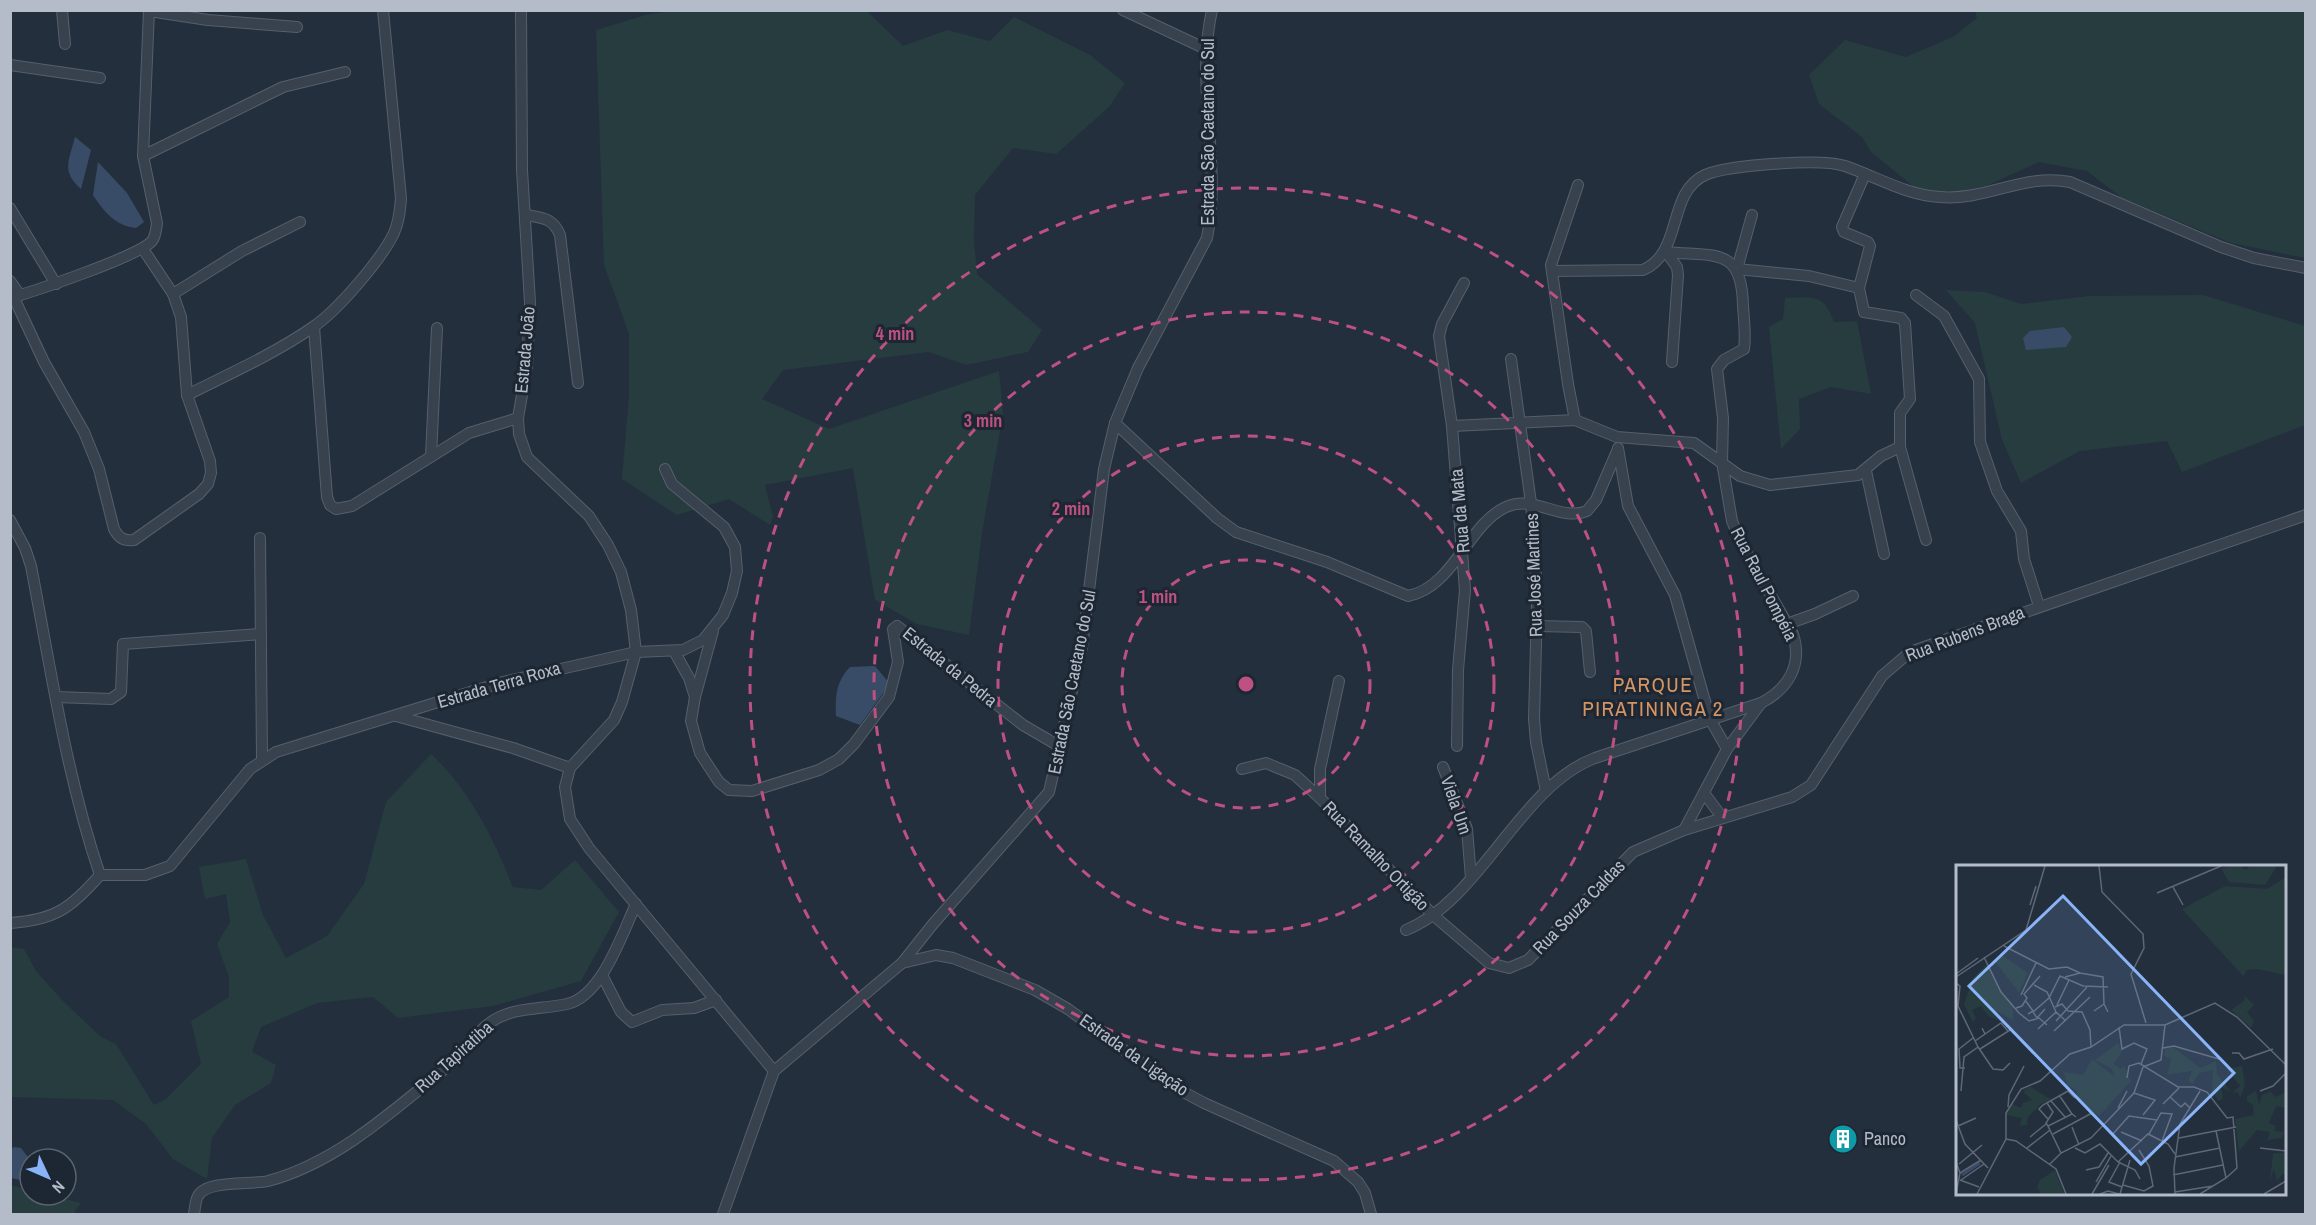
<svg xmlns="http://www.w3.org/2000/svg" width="2316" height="1225" font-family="'Archivo Narrow',sans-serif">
<rect width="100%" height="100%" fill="#242f3e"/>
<!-- green -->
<g fill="#263c3f">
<polygon points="675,11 867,11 903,46 947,30 990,41 1014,17 1090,55 1125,83 1109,107 1056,154 1013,148 975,195 974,242 977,274 1042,330 1028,352 966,365 929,352 783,370 762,399 829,429 999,371 1003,414 982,533 969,635 917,624 875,600 853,468 765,485 773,517 770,525 729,499 677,515 622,479 629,395 629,334 604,265 596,30 649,14"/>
<polygon points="1975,11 2305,11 2305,258 2231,243 2122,198 2087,171 2039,162 1975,191 1919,191 1871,152 1862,137 1819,104 1809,75 1845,40 1906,57 1953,37 1977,18"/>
<polygon points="1946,290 1985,292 2021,304 2089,296 2203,295 2305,326 2305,425 2182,472 2167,441 2080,451 2021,483 2002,440 1975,323"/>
<path d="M1785,298C1813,297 1824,293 1834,322L1857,321L1871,394L1831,387L1799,399L1800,429L1781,449L1769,327L1783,319Z"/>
<path d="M431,754C469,789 494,839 513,887L541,890L575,860L619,912L581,981L493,1006L398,1018L373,997L317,1003L261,1027L252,1052L276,1065L271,1083L235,1105L212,1138L207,1179L173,1159L146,1124L113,1100L11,1097V947L24,949L36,971L63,1001L101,1037L116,1044L154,1105L166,1099L201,1064L191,1021L229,997V977L217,944L230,922L226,894L205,899L199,867L246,859L263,915L286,958L327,936L364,884L386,802Z"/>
<polygon points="10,1185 30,1190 30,1195 50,1195 81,1203 73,1214 11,1214"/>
</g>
<!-- water -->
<g fill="#394c67">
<path d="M75,137L91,150L81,189C61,171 69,161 75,137Z"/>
<path d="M98,162L127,193L144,222L136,228C116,226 104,212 93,195Z"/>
<polygon points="2064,327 2072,337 2066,347 2026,350 2023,338 2030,331"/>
<path d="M875,666L890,684L860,725L836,716C835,696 836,682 850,667Z"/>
<polygon points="14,1147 21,1148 30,1160 30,1182 11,1178 11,1149"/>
</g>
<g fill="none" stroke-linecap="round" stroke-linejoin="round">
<!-- minor casing -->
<g stroke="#565f6c" stroke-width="12">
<g id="minor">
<polyline points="62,10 65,44"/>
<polyline points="521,10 522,170 530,303 527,366 518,418 519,434 527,457 589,516 608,545 621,572 631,610 636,652 622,702 614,720 570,768 565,787 570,819 589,848 774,1071"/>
<polyline points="1123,10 1206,49"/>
<polyline points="149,11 208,20 297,27"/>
<polyline points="10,65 100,78"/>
<polyline points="143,156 283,87 345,72"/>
<polyline points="1865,174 1842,227 1844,232 1868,242 1870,246 1859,288 1864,312 1901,318 1905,323 1910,399 1900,413 1900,447 1926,540"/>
<polyline points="10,208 56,284"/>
<path d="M526,215C543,218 553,218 560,235L578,383"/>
<polyline points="1752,215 1737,269 1809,276 1859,288"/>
<polyline points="1666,252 1677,267 1678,275 1672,362"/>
<path d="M1552,271L1643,270C1684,252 1666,193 1705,175C1728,165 1821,158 1845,166C1877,177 1906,195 1940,197C1986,201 2023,173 2070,182L2221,247L2254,258L2306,268"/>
<polyline points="10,281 20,295"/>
<polyline points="173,294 242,251 300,222"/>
<polyline points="1916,295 1944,316 1979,379 1980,442 1997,491 2021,531 2024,559 2039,606"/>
<path d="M10,298C35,291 139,256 152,241C156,236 156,229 157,223L143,156L149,10"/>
<path d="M14,298L44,362L84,432L99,469L114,529C119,538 123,541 134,540L199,494L208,484L211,473L210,461L187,395L181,317L173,294L143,249"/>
<polyline points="314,327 327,497 330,505 336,509 352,506 469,433 518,418"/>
<polyline points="1511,359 1531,503 1535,554 1537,606 1534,719 1536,742 1546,791"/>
<path d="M187,395C229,374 274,354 313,327C337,311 381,260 394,233C399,222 400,211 401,198L383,10"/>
<polyline points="1575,420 1568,384 1551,265 1578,185"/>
<path d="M1115,423L1217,518L1236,532L1327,562L1408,596C1454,587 1468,524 1506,507C1534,494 1561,522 1587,511L1596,500L1618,449"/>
<polyline points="1452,426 1575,420 1617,437 1694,443 1740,476 1770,485 1858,475 1881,456 1900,447"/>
<polyline points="1618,448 1628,506 1675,595 1710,719 1727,749"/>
<polyline points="431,456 437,328"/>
<polyline points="1866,471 1884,554"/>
<path d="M10,520L25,548L31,566C51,670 66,775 100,875"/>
<polyline points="260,538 262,759"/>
<polyline points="1787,624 1815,614 1853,596"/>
<polyline points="1537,626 1582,627 1586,631 1590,672"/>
<polyline points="674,651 689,678 695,697 691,721 700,753 719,782 729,790 752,791 819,770 839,759 854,744 889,697 898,662 893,629 897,626 1023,725 1059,746"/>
<polyline points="56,697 111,699 121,692 123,644 261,634"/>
<polyline points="695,697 713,631"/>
<polyline points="396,716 513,748 570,768"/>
<polyline points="1457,746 1458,670 1465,590 1452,426 1439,336 1442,324 1464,283"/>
<polyline points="1443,767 1467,829 1471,878"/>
<polyline points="1242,769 1266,763 1295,775 1320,798 1320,769 1339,681"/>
<polyline points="1704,793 1722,817"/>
<polyline points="1320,798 1433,915 1489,963 1509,968 1528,960 1633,852 1684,830 1792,797 1811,785 1882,676 1910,652 2306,515"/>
<polyline points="1684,830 1727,749 1761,703"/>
<polyline points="100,875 145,875 170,866 250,769 276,752 503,682 636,652 683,650 703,640 723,615 732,593 737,571 735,547 724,527 672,484 665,469"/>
<path d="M10,923C55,920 71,908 100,875"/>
<path d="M1406,930C1481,900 1520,786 1595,758L1761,703C1788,689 1803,665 1793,634L1742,545L1732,521L1722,462L1723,418L1717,369L1724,360L1744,349C1746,336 1744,320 1743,306C1742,246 1715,257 1666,252"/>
<polyline points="902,963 936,955 953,958 1035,990 1068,1009 1176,1088 1204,1103 1334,1161 1358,1182 1365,1193 1371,1214"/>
<polyline points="602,975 621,1012 632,1022 662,1010 694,1008 716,1000"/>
<path d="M774,1071L902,963L933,924L1049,792L1082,647L1104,469L1115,423L1138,368L1207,238C1222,163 1195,85 1212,10"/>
<path d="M194,1214C195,1209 195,1201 198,1196C206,1180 251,1185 268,1181C339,1162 397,1107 453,1062C467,1050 475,1032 491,1022C515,1006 540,1010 567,1004C602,996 622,934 636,904"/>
<polyline points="723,1214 774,1071"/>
</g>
</g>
<!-- minor -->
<use href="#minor" stroke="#38414e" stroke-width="10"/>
</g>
<!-- distance rings -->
<g fill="none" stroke="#bd5182" stroke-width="3" stroke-dasharray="10 8">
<circle cx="1246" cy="684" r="124"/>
<circle cx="1246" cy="684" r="248"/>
<circle cx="1246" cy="684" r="372"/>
<circle cx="1246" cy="684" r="496"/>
</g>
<!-- icons -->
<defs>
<g id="building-disc" transform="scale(1.5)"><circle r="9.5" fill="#0f9aa8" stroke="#1d2633"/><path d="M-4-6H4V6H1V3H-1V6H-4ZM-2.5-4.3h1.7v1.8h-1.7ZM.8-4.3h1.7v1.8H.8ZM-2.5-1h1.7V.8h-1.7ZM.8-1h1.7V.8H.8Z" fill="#fff"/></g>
</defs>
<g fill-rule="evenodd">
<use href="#building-disc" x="1843" y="1139"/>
</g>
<g text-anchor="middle" stroke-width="6" stroke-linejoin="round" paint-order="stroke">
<!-- street labels -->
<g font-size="18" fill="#b4bcc9" stroke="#1d2633">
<text transform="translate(1208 132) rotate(-90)" y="6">Estrada São Caetano do Sul</text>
<text transform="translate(525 350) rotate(-85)" y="6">Estrada João</text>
<text transform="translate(1460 511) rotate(-95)" y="6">Rua da Mata</text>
<text transform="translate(1534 575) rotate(-92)" y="6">Rua José Martines</text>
<text transform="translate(1764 584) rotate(63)" y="6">Rua Raul Pompéia</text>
<text transform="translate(1965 634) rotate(-21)" y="6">Rua Rubens Braga</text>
<text transform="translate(950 667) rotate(39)" y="6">Estrada da Pedra</text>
<text transform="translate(1072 682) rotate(-79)" y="6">Estrada São Caetano do Sul</text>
<text transform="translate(499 685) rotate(-16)" y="6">Estrada Terra Roxa</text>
<text transform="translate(1456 805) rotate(71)" y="6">Viela Um</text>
<text transform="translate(1376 856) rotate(46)" y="6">Rua Ramalho Ortigão</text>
<text transform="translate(1579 907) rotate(-46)" y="6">Rua Souza Caldas</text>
<text transform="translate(1134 1055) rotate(35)" y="6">Estrada da Ligação</text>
<text transform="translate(454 1057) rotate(-42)" y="6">Rua Tapiratiba</text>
</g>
<!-- poi labels -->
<g font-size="18" fill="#b4bcc9" stroke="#1d2633" text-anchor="start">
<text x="1864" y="1145">Panco</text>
</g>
<!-- quarter labels -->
<g font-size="21" letter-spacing="1.5" fill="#d59563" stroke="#1d2633">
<text x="1653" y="692">PARQUE<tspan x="1653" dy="24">PIRATININGA 2</tspan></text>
</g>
</g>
<!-- overview -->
<g transform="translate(1956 865)">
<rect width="330" height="330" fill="#242f3e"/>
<path d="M283,1L290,5L294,1H321L309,20L273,17L265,3ZM330,12V128L329,129V110L301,104L291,105L287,111L226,44L269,21L311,24ZM46,90L72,108L63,128L38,95ZM31,99L46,130L57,138V155L40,146L46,157L32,151L25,141L16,145L20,153L17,157L8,139L17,113ZM288,130L298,140L291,147L298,156L295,163L275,145L289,135ZM162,178L166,187L158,199L165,204L168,201L175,216L143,251L121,235V226L111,220L108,207L127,210L136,194L158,211L156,204L139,195ZM217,182L244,203L260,196L261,209L275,227L265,222L267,233L263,236L256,227L257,205L244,208L236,219L232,216L236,206L211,210L215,194L208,191L209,184ZM286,201L289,220L284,233L282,227L276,228L284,221L271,204ZM73,221L96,235L85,239L72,252L71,260L64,261L66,253L50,250L56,239L65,243L67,238L76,235L67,227ZM300,226L303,240L306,230L315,226L319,232L330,227V243L320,241L313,258L320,261L318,266L328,267L326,273L311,275L314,267L301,265L283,286L279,254L298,250L297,240L291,236V231ZM330,287V312L327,308L321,316L318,304L314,316L317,289ZM99,305L108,329H85L81,322L84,315Z" fill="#263c3f"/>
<path fill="none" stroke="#394c67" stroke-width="3" d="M6,310L24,298"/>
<path fill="none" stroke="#5e6776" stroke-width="1.5" d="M143,1L146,27L187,69L188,83L175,109L190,158M217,22L227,40M201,28L265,1M74,40L80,21M48,81L93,104L111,102L124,108M28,92L45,127L63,148L73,156L83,153L91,160M0,109L22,93M0,112L70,65L89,1M109,112L124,108L147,112L148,139M0,118L4,121L2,141L22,182L8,192L5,226M78,120L91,127L100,147L110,156M65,130L80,98M69,135L77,146L72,149M101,140L113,115M99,142L106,139L112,146L126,147L134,165L135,182M60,143L66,141L71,133L68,129L84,111M89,144L81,153L77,147L93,133L104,111L127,121L152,122M138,146L148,139L152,147M100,156L131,122M163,162L166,184L178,178L191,184L185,199M82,164L100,147M98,166L134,132M29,169L45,158L52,166M19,176L29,169L26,163M22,182L37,204L47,205L54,198M207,183L218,181L263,194M24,184L54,165M276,188H283L288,194L317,184M187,202L205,195L209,160M9,203H4L3,184L17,173M171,213L173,201L183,198L222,222H238L251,227L271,253L277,252L281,303L270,313M304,226L317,221L330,208M178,228L199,235L187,250M103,230L116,249M214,232L225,242L229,238L234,243M95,236L110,253M91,238L97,247L90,258L92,261M207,239L223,223M52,242L53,230L68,201M162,243L171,226M92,254L83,244L87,240L112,226L119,233M0,255L9,279L32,303M2,261L20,253M116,262L123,280M165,267L186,276M97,269L136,248M193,269L205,248L216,249L206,276M74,272L90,259M223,273L280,262M50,274L60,276L100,304L110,329M71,283L94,265M119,283L129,288L144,279L162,297L179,305L184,314M304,283L330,286M105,288L92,261L116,249L120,252M173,288L156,270L173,251L201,255M219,292L264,283M0,297L4,308L0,329M162,297L192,269L212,279L219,289M164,297L153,317L166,322M3,299L26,280M94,299L105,288L135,273L178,228L187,202M130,305L143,302L152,288M4,308L25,295M217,310L267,300M4,315L23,322M5,315L28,299M140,317L155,291M167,320L188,326L197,321L193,301L183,285M219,327L257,321M21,329L50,274V248L65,224L84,216L114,189L135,182L168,160H209L259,138L281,152L330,200M136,329L153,300M144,329L152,326L163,329M164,329L174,295M219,329L218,303L224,259L244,226M244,329L270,313L260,266M308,329L330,316"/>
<path fill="#8ab4f8" fill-opacity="0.15" stroke="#8ab4f8" stroke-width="3" d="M107,31L278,208L185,299L13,121Z"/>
<rect width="330" height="330" fill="none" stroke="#b4bcc9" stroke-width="3"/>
</g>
<circle cx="1246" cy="684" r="9" fill="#bd5182" stroke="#1d2633" stroke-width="3"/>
<g font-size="18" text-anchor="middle" font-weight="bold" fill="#bd5182" stroke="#1d2633" stroke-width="6" stroke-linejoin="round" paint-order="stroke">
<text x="895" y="340">4 min</text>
<text x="983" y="427">3 min</text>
<text x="1071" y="515">2 min</text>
<text x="1158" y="603">1 min</text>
</g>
<!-- border -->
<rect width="2316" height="1225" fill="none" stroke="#b4bcc9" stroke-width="24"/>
<!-- north arrow -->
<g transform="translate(48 1177) rotate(134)"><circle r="28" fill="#1d2633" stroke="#59626f" stroke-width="1.5"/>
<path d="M0-4.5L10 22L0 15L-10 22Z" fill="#8ab4f8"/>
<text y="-9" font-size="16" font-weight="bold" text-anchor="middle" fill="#b4bcc9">N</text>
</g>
</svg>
